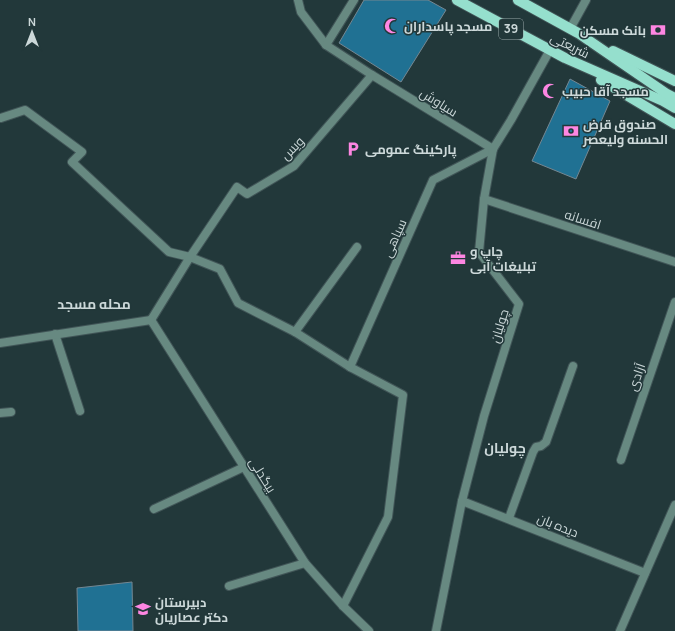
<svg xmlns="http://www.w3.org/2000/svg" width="675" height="631" font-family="Manrope,Cairo,sans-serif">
<rect width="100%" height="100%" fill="#22383a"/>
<!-- building -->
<g fill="#207193" stroke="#748792">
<polygon points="364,0 428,0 446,10 401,82 339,43"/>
<polygon points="570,79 610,101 576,179 532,161"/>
<polygon points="132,582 133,631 78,631 77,588"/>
</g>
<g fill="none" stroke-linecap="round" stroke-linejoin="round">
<!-- lane casing -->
<g stroke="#415557" stroke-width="10">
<g id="lane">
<polyline points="298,0 301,12 326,45 372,75 493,149"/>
<polyline points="570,29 586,0"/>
<polyline points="326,45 354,0"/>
<polyline points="0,118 1,118 25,110 82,152 72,162 169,252 190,257 220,269 238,303 295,332 350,367 403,395 388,517 343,606"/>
<polyline points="484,199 675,262"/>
<polyline points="151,320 305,563 343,606 369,631"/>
<polyline points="151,320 190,257 237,187 247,194 294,166 372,75"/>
<polyline points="295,332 357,247"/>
<polyline points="55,334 80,411"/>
<polyline points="0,343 151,320"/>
<polyline points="350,367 433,180 493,149"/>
<polyline points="0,413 11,412"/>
<polyline points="621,460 675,302"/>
<polyline points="462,501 645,573"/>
<polyline points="154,509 244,467"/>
<polyline points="509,518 533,452 536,447 541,446 546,442 573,366"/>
<polyline points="229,586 305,563"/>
<polyline points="436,631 462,501 484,416 519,304 479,252 484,199 493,149 511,120 550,50"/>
<polyline points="620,631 675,505"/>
</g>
</g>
<!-- primary casing -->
<g stroke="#415557" stroke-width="12">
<g id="primary">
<polyline points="457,0 565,58 663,101 675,108"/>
<polyline points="518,0 578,33 667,94 675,98"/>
<polyline points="613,51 675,81"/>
<polyline points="601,80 675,124"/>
</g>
</g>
<!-- lane -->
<use href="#lane" stroke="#678981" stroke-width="8"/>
<!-- primary -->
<use href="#primary" stroke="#95dfcd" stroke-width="10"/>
</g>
<!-- icons -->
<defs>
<g id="mosque-bare" transform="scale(1.2)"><path d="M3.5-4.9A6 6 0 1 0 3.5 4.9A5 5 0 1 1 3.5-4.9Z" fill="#fd86e2" stroke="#22383a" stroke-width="2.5" paint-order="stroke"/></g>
<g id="bank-bare" transform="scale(1.2)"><path d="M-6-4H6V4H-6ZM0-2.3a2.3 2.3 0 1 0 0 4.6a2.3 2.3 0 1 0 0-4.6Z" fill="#fd86e2" stroke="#22383a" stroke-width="2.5" paint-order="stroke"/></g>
<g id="parking-bare" transform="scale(1.2)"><path d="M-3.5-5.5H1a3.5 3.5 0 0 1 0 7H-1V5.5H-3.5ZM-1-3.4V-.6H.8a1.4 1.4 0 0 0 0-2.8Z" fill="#fd86e2" stroke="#22383a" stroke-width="2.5" paint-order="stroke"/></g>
<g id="office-bare" transform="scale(1.2)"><path d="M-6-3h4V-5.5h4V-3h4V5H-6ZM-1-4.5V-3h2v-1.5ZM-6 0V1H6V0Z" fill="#fd86e2" stroke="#22383a" stroke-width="2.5" paint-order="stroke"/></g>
<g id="school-bare" transform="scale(1.2)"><path d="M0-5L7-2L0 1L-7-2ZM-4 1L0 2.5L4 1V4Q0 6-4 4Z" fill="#fd86e2" stroke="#22383a" stroke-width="2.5" paint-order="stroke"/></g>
</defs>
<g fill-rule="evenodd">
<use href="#mosque-bare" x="392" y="26"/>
<use href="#bank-bare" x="658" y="30"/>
<use href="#mosque-bare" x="550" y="91"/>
<use href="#bank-bare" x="571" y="131"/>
<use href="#parking-bare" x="353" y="149"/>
<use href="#office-bare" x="458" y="258"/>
<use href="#school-bare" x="143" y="609"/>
</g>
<g text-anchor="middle" stroke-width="3" stroke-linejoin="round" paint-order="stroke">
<!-- shield labels -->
<rect fill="#22383a" stroke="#99a8a9" stroke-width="1" x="499" y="19" width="24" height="20" rx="3"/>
<g font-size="12" font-weight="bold" fill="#ccd8d9">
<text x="511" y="33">39</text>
</g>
<!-- poi labels -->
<g font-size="13" font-weight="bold" fill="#ccd8d9" stroke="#22383a" text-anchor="start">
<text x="404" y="31">مسجد پاسداران</text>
<text x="646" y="35" text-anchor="end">بانک مسکن</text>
<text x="562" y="96">مسجد آقا حبیب</text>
<text x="583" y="129">صندوق قرض<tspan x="583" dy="15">الحسنه ولیعصر</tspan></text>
<text x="365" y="154">پارکینگ عمومی</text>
<text x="470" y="256">چاپ و<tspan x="470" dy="15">تبلیغات آبی</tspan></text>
<text x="155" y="607">دبیرستان<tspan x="155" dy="15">دکتر عصاریان</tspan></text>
</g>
<!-- street labels -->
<g font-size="13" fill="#ccd8d9" stroke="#22383a">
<text transform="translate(570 45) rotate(26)" y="5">شریعتی</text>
<text transform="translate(439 102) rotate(32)" y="5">سیاوش</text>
<text transform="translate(292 148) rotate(-46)" y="5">ویس</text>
<text transform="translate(583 219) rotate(18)" y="5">افسانه</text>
<text transform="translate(394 238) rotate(-66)" y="5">سپاهی</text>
<text transform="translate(499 326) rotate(-73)" y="5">چولیان</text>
<text transform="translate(636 377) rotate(-71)" y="5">آزادی</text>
<text transform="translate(263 475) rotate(58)" y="5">بیگدلی</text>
<text transform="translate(558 525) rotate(22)" y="5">دیده بان</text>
</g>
<!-- neighbourhood labels -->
<g font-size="14" font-weight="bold" fill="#ccd8d9" stroke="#22383a">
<text x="94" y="309">محله مسجد</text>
<text x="505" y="453">چولیان</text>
</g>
</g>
<!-- north arrow -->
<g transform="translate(32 32)" stroke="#22383a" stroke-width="3" paint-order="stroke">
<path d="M0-3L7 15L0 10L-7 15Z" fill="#ccd8d9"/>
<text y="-6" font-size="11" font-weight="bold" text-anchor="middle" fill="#ccd8d9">N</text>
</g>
</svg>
